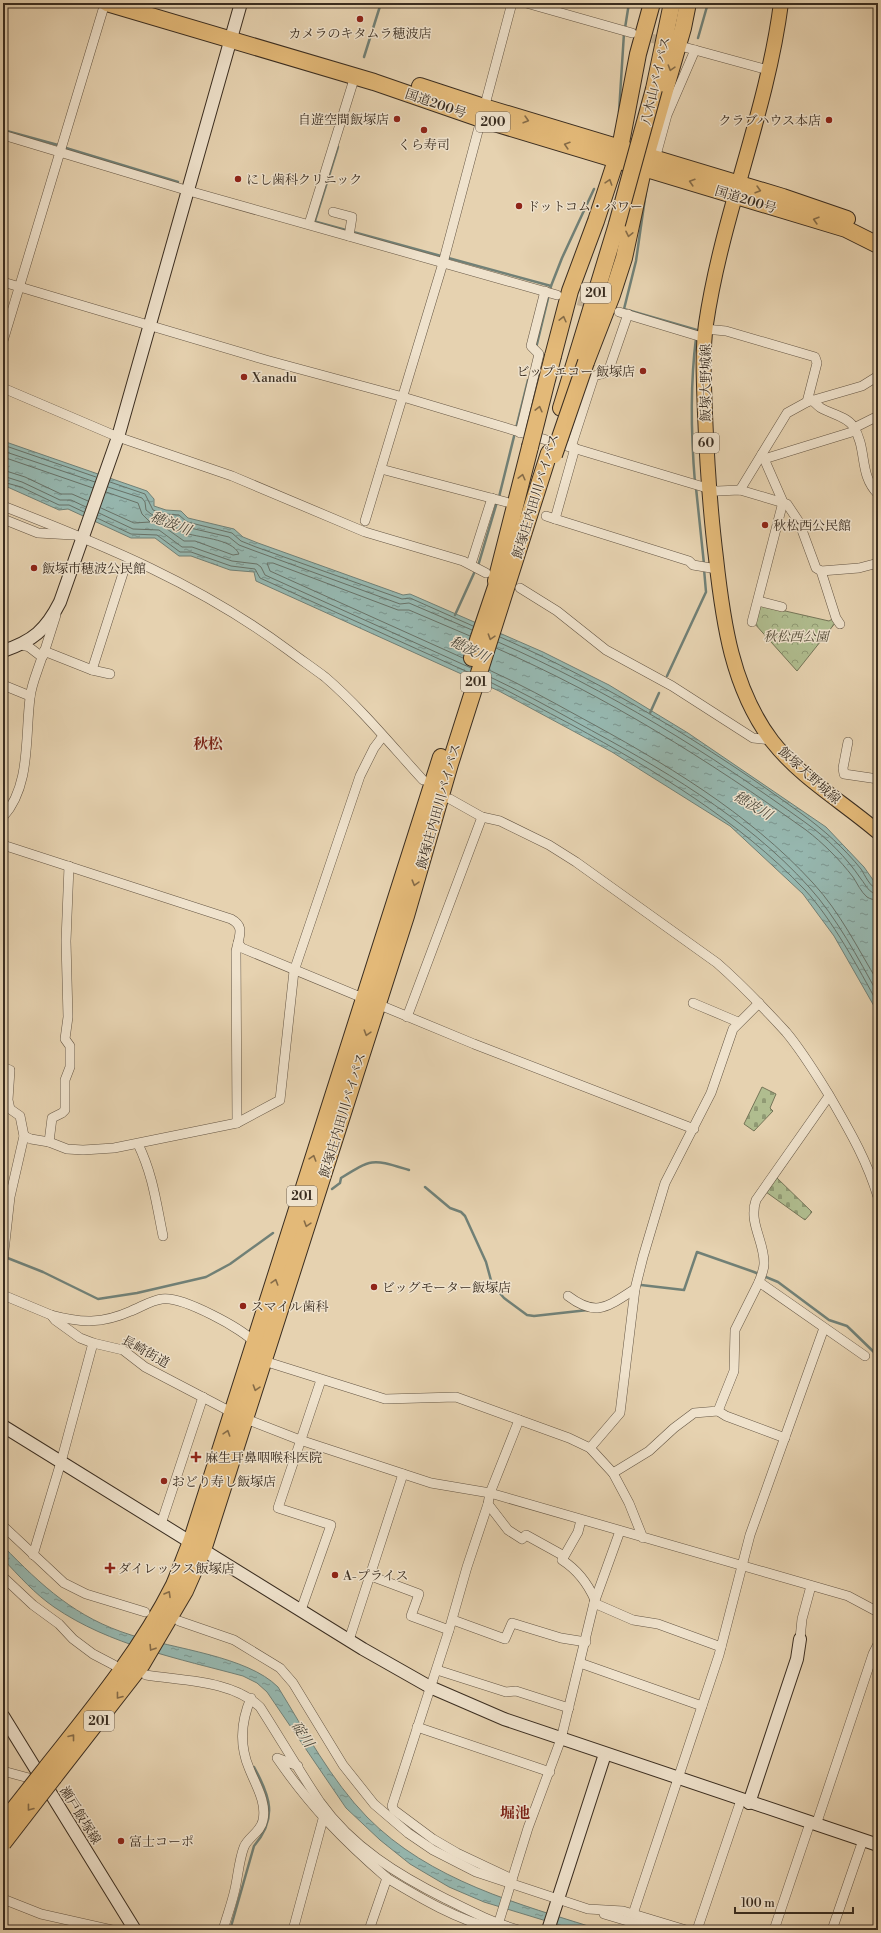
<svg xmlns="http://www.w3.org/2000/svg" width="881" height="1933" font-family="'Libre Bodoni','Noto Serif JP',serif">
<defs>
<pattern id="forest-crowns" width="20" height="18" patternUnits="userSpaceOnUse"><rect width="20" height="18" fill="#b0bd8f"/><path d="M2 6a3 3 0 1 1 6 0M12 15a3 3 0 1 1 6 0" fill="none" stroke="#909a74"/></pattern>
<pattern id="cemetery-stones" width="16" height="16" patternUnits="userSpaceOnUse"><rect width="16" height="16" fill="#b0bd8f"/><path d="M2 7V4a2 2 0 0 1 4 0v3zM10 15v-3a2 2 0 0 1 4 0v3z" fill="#909a74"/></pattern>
<pattern id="water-ripples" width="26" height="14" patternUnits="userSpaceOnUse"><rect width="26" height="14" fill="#96b7af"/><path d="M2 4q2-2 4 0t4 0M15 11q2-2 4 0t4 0" fill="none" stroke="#7b958e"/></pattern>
</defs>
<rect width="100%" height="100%" fill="#e6d2b0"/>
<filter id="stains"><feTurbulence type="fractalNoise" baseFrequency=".005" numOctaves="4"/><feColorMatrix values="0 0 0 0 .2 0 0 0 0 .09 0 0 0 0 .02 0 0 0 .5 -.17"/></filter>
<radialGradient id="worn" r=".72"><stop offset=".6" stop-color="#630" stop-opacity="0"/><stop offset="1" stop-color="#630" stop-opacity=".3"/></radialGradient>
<!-- forest -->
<polygon fill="url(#forest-crowns)" stroke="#757558" points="759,605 829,621 834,618 836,622 797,671 754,623"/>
<!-- cemetery -->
<g fill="url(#cemetery-stones)" stroke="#757558">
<polygon points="762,1087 776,1094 770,1108 773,1111 754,1131 744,1124"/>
<polygon points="776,1177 812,1212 805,1220 766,1192"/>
</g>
<!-- water -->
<g fill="url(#water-ripples)" stroke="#718076">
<polygon points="3,441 147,491 154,499 154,506 166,510 181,511 188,518 234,529 243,537 258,543 403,595 410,594 543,652 609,685 688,733 826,827 864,867 878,887 878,1013 834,936 803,894 730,826 612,752 499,691 256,581 254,572 230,570 191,556 179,556 155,538 131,538 68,509 59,510 3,485"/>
<path d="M3,1546C42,1586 76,1618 131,1635C174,1649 247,1656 278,1687C305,1731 331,1780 367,1817C430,1881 519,1904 601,1930H576L484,1902L449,1887L410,1864L380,1840L346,1808L267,1692L257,1683L243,1676C180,1659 109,1645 54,1607C35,1594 19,1576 3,1559Z"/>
</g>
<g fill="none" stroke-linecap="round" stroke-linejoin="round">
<!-- shore -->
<g stroke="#687268" stroke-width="1">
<polyline points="3,445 96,477"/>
<polyline points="3,451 95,482"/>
<polyline points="3,457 93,488"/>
<polyline points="3,470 25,477 61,494 72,494 88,501"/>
<polyline points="3,476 22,482 60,500 71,500 86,507"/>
<polyline points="3,482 21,487 59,505 69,505 84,512"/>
<polyline points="110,482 145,494 153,510 165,514 179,515 187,522 232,533 241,541 256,547 402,599 410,598 473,626"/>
<polyline points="108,487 142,498 145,502 146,510 151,514 164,519 177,520 186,527 229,537 239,545 255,551 400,604 409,603 472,630"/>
<polyline points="101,508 134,523 150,522 142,514 138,503 106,492"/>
<polyline points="99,513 133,529 159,530 182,547 192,547 232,561 257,564 261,567 265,575 471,668"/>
<polyline points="97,518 131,534 157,535 180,552 191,552 231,566 255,569 260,578 470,673"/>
<path d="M169,525C176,525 177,530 182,532C197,538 232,538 239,554L233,555L195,541H184L167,529Z"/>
<path d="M500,637C607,684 707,745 802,814C824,830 844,848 861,869C865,875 870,888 878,889"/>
<path d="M498,642C608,690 709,753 806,823C827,838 846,857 861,879C866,885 869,894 878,894"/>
<path d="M496,648C606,696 708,760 806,830C823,843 840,860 853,877C857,883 861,892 867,897C870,899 874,900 878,900"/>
<polyline points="463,658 270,571 267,563 273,563 398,610 409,610 470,636"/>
<path d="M489,670C520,684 549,700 578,716C663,762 748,812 813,883C840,912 858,949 878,982"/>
<path d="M488,676C518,690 547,706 576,722C659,767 745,816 809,887C837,918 858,958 878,994"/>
<path d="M486,680C515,694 543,710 572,725C656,771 738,820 805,890C832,919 859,969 878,1004"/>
</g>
<!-- stream -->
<g stroke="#718076" stroke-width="2.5">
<polyline points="625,28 629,3"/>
<polyline points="698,38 708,3"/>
<polyline points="364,57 381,3"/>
<polyline points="619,112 624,33"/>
<polyline points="3,130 58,145"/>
<polyline points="66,148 178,182"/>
<polyline points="646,191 636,261 624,309 697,330 696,333"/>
<polyline points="313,221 551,286"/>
<polyline points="315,221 338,147"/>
<polyline points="536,348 551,286 562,258 594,189"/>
<path d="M695,483C691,435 690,386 696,338"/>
<polyline points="696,488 704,564"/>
<polyline points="499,497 528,380"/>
<polyline points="478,566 497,502"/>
<polyline points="455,615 475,571"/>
<polyline points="667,676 706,592 704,569"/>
<polyline points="650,713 659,693"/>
<polyline points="425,1187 450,1208 461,1212 465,1216 486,1262 492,1284 504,1298 527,1315 534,1316 588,1310"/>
<path d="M332,1189L340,1183L341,1178C373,1158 372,1159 409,1170"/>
<polyline points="5,1257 43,1272 98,1299 137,1293 206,1277 230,1264 273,1233"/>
<polyline points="641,1285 684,1290 697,1252 754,1272 778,1282 829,1320 847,1326 878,1356"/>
<path d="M230,1930L254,1846C278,1818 270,1796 254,1767"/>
</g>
<!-- street-tunnel -->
<g stroke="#c4b193" stroke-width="9" stroke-dasharray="9 4.5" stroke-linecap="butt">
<polyline points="639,35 667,42"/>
<polyline points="565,297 597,306"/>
</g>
<!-- street casing -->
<g stroke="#655644" stroke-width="10">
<g id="street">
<polyline points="526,3 632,33"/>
<polyline points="684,47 768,70"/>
<polyline points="3,135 189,191 557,295"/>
<polyline points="655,159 667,115 695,50"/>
<polyline points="333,212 352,217 349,236"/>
<polyline points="309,224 355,76"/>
<polyline points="3,282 266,360 403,397 717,491 740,490 787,504 799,522 816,568 821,571 859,568 878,563"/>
<polyline points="619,312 705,338"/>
<polyline points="705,329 726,331 815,357 817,363 807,402"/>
<polyline points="3,341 105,3"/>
<polyline points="3,388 118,437 232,476 365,532 463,561 486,573"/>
<path d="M812,400C815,403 818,406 821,408C831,414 846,416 853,426C868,449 858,474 878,494"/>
<polyline points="854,428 878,416"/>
<polyline points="520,433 539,354 531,346 545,291"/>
<polyline points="571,447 594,376 608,372 628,314"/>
<polyline points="764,459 855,431"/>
<polyline points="381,469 506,502"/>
<polyline points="740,490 787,413 807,402 862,386 878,376"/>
<path d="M3,506C106,546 199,584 288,650C300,659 313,668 325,677C361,708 391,745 423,780"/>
<polyline points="546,516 555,519 575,448"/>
<polyline points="3,519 38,533 73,535"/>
<polyline points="555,519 689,561 693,565 717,569"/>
<polyline points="365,521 443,263 512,3"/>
<polyline points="471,564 492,498"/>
<polyline points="821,571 836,618 840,624"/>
<polyline points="520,588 557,611 606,650 672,686 753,738 772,740"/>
<polyline points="758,601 782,607"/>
<polyline points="752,622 783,502 762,454"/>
<polyline points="44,651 92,670 110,674"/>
<polyline points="43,656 56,615"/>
<polyline points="92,670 125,567"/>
<polyline points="3,685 30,696"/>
<polyline points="848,742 843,768 844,774 878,779"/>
<path d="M450,799L482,817L500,821L549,845L576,862L717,963C741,984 764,1008 786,1032C802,1051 816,1074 829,1095C849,1130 866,1158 878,1197"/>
<path d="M3,817C31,786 25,737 30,698C31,685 38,670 42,657L29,647L21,645"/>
<path d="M3,845L231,919C242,925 241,931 238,943L242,948L474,1044L694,1129"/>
<polyline points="693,1003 738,1022"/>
<polyline points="407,1017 482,817"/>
<polyline points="3,1067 10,1070 8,1100 10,1109 20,1116 24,1136 10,1197 3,1260"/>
<polyline points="237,1123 236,951 238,943"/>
<polyline points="24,1136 31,1139 49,1142 67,1149 83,1150 114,1148 237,1123 280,1100 294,971 360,776 374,748 383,736"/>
<polyline points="49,1142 52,1118 62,1113 65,1110 65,1080 70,1067 70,1046 65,1039 68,1017 66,941 69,866"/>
<path d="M138,1144C153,1175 156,1202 163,1236"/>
<path d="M759,1282C761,1276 764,1270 764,1264C765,1242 748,1223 756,1200L829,1096"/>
<polyline points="3,1295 51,1315 55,1320 80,1338 93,1343 123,1350 145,1367 233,1413"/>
<path d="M568,1296C597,1318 608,1306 635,1289"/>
<path d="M51,1315C81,1323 102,1324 131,1311C141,1307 152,1300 162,1299C182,1296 244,1329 256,1344"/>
<polyline points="263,1358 264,1361 385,1399 456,1397 569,1438 590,1448 613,1473 629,1503 643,1538"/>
<polyline points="718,1411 726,1416 785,1438"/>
<polyline points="246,1419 300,1440 431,1483 490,1493 848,1596 878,1612"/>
<polyline points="590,1448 620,1413 635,1289 643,1257 665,1183 711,1093 733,1029 759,1003"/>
<polyline points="613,1473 649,1451 674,1428 694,1413 718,1411 734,1371 735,1330 759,1282 865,1356"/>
<polyline points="488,1504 508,1530 522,1539 526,1535 564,1556"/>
<path d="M581,1520L578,1532L562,1560C576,1569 588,1584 595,1600"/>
<polyline points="161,1524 203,1397"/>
<polyline points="3,1526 64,1583 86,1594 145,1612"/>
<polyline points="33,1555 61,1462 93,1343"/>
<polyline points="371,1576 419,1594 411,1616 449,1630"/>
<polyline points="3,1577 33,1605 59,1624 73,1639 93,1654 114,1665"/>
<polyline points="594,1603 633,1620 658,1624 721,1647"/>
<polyline points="301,1610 331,1525 278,1508 321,1380"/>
<polyline points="453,1620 505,1639 512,1623 561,1638 586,1642"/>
<polyline points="179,1621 234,1640 280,1668 293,1683 343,1765 374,1804 408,1833 433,1850 476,1872 588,1909 623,1911 686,1930"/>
<polyline points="800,1639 802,1619 811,1586"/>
<polyline points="349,1640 403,1474"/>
<polyline points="580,1663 702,1706"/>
<polyline points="437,1670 506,1692 516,1691 569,1708"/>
<path d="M146,1675C183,1681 232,1680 260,1707C280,1738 299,1771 320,1802C352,1847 398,1875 446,1899C470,1911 493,1923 519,1930"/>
<polyline points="417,1727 550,1772"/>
<path d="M298,1766L277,1758C310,1806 343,1840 387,1878"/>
<polyline points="3,1771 40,1781"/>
<polyline points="816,1825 873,1654 878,1644"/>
<polyline points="512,1879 457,1853 433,1839 394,1810 392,1806 449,1630 467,1567 488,1504 490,1493 519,1420"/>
<polyline points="3,1899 41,1914 112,1930"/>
<polyline points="604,1914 658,1930"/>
<polyline points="633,1914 719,1655 750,1535 824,1328"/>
<polyline points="497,1928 528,1828 561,1739 594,1603 620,1531"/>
<path d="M223,1930C227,1916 232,1903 235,1889C238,1876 239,1860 244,1847C248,1837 261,1832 263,1820C267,1802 255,1784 249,1768C239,1744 241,1721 251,1698"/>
<polyline points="293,1930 323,1819"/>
<path d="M369,1930L387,1878C420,1898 459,1921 496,1929"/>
<polyline points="697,1930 741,1800"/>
<polyline points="774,1930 810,1823"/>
<polyline points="832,1930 863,1840"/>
</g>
</g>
<!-- secondary casing -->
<g stroke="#3a2d20" stroke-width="14">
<g id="secondary">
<path d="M3,651C33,641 46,630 60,602L118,437L241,3"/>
<polyline points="3,1426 363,1649 430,1687 504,1719 878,1845"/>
<polyline points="3,1716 135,1930"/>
<polyline points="749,1803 797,1659 800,1639"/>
<polyline points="548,1930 605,1754"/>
</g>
</g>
<!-- primary casing -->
<g stroke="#3a2d20" stroke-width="16">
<path id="primary" d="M781,3C767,112 722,215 706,324C702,353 704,384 705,414C707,462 710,510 716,558C723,622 732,688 772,741C801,778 843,802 878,832"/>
</g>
<!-- highway casing -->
<g stroke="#3a2d20" stroke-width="18">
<g id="highway">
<polyline points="107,3 374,82 481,119 846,229 878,245"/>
<polyline points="420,86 484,107 783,197 847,219"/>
<polyline points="654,89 672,3"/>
<polyline points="553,356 570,291 596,221 620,148 638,54 652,3"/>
<polyline points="586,362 612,295 624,258 646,156 683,28 688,3"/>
<polyline points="561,408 617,224"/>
<polyline points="496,581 530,447"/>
<polyline points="472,658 501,572"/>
<path d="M47,1767C93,1709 141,1651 174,1585C180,1571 185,1556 191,1542L441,757"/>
<polyline points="54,1777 142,1664 185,1591 203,1550 406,916 450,764 549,453"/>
</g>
</g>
<!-- street -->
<use href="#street" stroke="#efe2cc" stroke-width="9"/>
<!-- secondary -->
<use href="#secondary" stroke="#efe2cc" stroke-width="12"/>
<!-- primary -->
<use href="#primary" stroke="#e3b978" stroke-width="14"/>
<!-- highway -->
<use href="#highway" stroke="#e3b978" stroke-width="16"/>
<!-- highway-bridge casing -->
<g stroke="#3a2d20" stroke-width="18" stroke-linecap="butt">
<g id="highway-bridge">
<polyline points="617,224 654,89"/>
<polyline points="530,447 553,356"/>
<polyline points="554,455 586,362"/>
<polyline points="3,1823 47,1767"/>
<polyline points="3,1843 54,1777"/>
</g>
</g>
<!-- highway-bridge -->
<use href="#highway-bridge" stroke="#e3b978" stroke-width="16"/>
</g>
<!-- one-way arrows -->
<defs><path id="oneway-chevron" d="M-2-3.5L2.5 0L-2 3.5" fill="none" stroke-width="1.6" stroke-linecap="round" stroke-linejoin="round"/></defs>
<g stroke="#866c48">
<use href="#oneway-chevron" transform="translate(671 68) rotate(107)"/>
<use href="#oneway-chevron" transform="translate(526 120) rotate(16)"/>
<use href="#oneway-chevron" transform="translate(567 145) rotate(-163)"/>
<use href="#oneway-chevron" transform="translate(609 182) rotate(-72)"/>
<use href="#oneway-chevron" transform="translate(692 182) rotate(-163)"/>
<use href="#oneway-chevron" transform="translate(758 190) rotate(16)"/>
<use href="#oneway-chevron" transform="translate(816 220) rotate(-164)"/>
<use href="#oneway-chevron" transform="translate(629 234) rotate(102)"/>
<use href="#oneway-chevron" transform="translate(563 319) rotate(-76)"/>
<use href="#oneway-chevron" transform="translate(539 409) rotate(-76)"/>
<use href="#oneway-chevron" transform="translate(522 477) rotate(-76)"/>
<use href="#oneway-chevron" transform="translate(491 637) rotate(108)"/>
<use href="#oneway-chevron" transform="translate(415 883) rotate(106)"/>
<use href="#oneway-chevron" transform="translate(367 1033) rotate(107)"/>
<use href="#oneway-chevron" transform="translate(313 1158) rotate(-73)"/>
<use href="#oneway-chevron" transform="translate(307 1224) rotate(107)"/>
<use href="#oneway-chevron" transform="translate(275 1282) rotate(-73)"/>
<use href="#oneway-chevron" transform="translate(256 1388) rotate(108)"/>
<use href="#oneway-chevron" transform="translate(227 1433) rotate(-72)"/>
<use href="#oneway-chevron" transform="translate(168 1594) rotate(-60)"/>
<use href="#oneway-chevron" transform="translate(152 1648) rotate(122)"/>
<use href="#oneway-chevron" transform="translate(119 1696) rotate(128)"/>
<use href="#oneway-chevron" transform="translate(72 1737) rotate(-52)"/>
<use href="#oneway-chevron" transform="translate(30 1808) rotate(128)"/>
</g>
<!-- markers -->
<g fill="#8f2418" stroke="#efe2cc" stroke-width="1.5">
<circle cx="360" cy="19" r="4"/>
<circle cx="397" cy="119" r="4"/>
<circle cx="829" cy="120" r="4"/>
<circle cx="424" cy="130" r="4"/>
<circle cx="238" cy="179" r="4"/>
<circle cx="519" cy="206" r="4"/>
<circle cx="643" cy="371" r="4"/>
<circle cx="244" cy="377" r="4"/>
<circle cx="765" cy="525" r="4"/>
<circle cx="34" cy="568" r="4"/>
<circle cx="374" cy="1287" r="4"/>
<circle cx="243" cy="1306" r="4"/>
<path d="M194 1451h4v4h4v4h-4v4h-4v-4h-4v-4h4z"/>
<circle cx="164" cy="1481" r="4"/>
<path d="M108 1562h4v4h4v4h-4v4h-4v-4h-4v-4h4z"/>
<circle cx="335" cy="1575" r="4"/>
<circle cx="121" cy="1841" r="4"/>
</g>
<g text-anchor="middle" stroke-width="3" stroke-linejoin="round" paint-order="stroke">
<!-- shield labels -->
<g fill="#efe2cc" stroke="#706354" stroke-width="1">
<rect x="476" y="112" width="34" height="20" rx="3"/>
<rect x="581" y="283" width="30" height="20" rx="3"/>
<rect x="693" y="433" width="26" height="20" rx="3"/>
<rect x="461" y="672" width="30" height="20" rx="3"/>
<rect x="287" y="1186" width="30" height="20" rx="3"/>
<rect x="84" y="1711" width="30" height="20" rx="3"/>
</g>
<g font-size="12" font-weight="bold" fill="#3a2d20">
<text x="493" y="126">200</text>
<text x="596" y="297">201</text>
<text x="706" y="447">60</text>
<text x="476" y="686">201</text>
<text x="302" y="1200">201</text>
<text x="99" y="1725">201</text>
</g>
<!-- poi labels -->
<g font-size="13" fill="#3a2d20" stroke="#efe2cc" text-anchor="start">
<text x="360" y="38" text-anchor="middle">カメラのキタムラ穂波店</text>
<text x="389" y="124" text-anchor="end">自遊空間飯塚店</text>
<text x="821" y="125" text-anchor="end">クラブハウス本店</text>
<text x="424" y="149" text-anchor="middle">くら寿司</text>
<text x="246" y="184">にし歯科クリニック</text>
<text x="527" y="211">ドットコム・パワー</text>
<text x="635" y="376" text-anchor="end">ビップエコー 飯塚店</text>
<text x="252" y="382">Xanadu</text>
<text x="773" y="530">秋松西公民館</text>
<text x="42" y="573">飯塚市穂波公民館</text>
<text x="382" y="1292">ビッグモーター飯塚店</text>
<text x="251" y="1311">スマイル歯科</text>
<text x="205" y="1462">麻生耳鼻咽喉科医院</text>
<text x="172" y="1486">おどり寿し飯塚店</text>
<text x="118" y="1573">ダイレックス飯塚店</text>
<text x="343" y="1580">A-プライス</text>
<text x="129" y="1846">富士コーポ</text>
</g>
<!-- street labels -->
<g font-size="13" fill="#3a2d20" stroke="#efe2cc">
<text transform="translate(655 81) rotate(-77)" y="5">八木山バイパス</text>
<text transform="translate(436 103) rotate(19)" y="5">国道200号</text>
<text transform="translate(746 199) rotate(17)" y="5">国道200号</text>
<text transform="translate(705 383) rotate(-90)" y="5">飯塚大野城線</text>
<text transform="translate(535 496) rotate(-73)" y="5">飯塚庄内田川バイパス</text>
<text transform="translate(810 775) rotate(42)" y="5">飯塚大野城線</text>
<text transform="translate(438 806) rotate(-74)" y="5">飯塚庄内田川バイパス</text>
<text transform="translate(342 1115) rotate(-73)" y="5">飯塚庄内田川バイパス</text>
<text transform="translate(146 1351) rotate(29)" y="5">長崎街道</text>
<text transform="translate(81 1815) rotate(58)" y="5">瀬戸飯塚線</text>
</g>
<!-- park labels -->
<g font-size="13" font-style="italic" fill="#524a36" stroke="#efe2cc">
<text x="796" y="641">秋松西公園</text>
</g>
<!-- water labels -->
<g font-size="14" font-style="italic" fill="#4c493d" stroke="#efe2cc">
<text transform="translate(171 523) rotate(21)" y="5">穂波川</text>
<text transform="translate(470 649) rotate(26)" y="5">穂波川</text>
<text transform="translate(753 805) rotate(31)" y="5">穂波川</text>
<text transform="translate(303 1734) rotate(56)" y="5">碇川</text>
</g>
<!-- quarter labels -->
<g font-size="15" font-weight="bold" fill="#7a1f14" stroke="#efe2cc">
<text x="208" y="749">秋松</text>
<text x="515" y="1818">堀池</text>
</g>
</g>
<!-- margin -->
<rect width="881" height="1933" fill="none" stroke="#e6d2b0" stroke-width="16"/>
<rect x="4" y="4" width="873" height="1925" fill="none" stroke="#3a2d20" stroke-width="2"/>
<rect x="8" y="8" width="865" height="1917" fill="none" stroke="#3a2d20"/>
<!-- scale -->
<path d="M735 1907v6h118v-6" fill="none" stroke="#3a2d20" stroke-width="2"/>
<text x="741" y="1907" font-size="12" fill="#3a2d20" stroke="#efe2cc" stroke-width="3" paint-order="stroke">100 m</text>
<rect width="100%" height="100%" filter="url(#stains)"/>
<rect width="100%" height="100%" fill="url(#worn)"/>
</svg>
